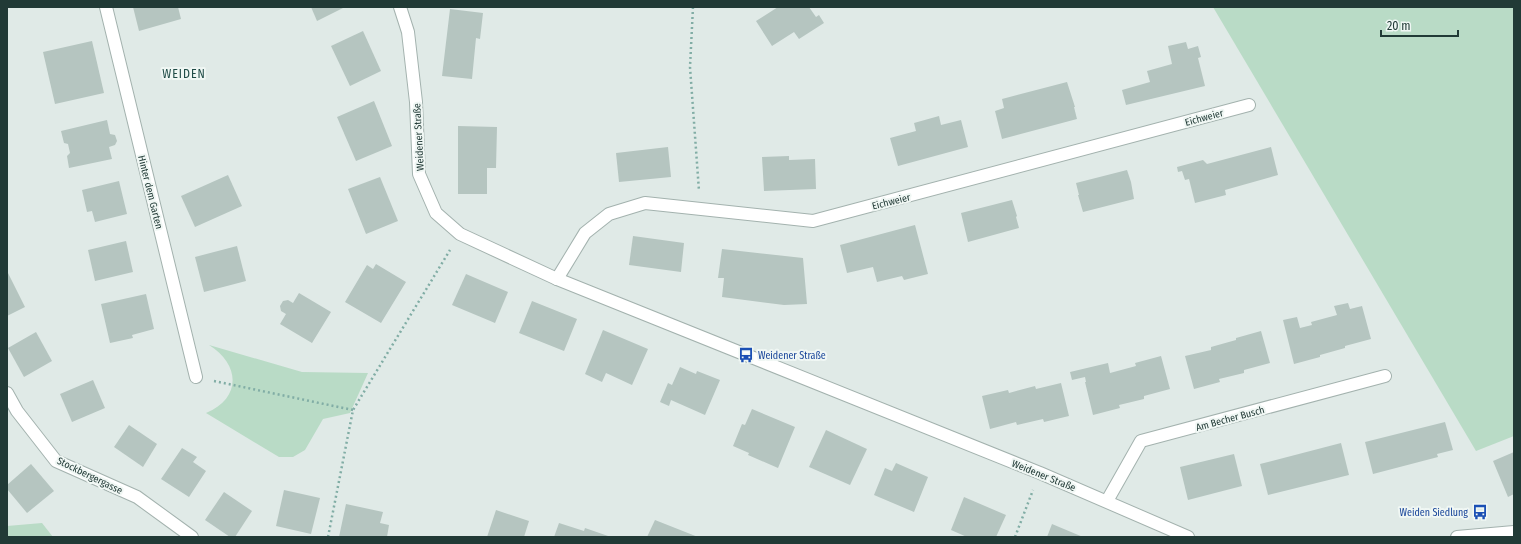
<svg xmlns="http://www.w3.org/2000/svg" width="1521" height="544" font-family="'Fira Sans Condensed',sans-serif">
<rect width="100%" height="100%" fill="#e0eae7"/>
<!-- green -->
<g fill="#b9dbc6">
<polygon points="1213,7 1514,7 1514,436 1476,451"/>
<path d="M209,345L302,372L368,373L350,413L323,419L305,450L293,457H279L206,413C242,398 240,364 209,345Z"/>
<polygon points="42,523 53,537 7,537 7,526"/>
</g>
<!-- building -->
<g fill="#b5c5c0">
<polygon points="133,7 178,7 181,19 139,31"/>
<polygon points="311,7 345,7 317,21"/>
<polygon points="778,7 809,7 816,17 819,15 824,23 799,39 794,32 772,46 756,21"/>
<polygon points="450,9 483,13 480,39 476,38 472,79 442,76"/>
<polygon points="363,31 381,71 350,86 331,46"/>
<polygon points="92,41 104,93 55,104 43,52"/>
<polygon points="1186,42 1188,49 1198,46 1201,57 1198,58 1205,86 1126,105 1122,90 1150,82 1147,71 1172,64 1168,46"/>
<polygon points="1067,82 1075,107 1074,107 1077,119 1002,139 995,111 1004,108 1002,99"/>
<polygon points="374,101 392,146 356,161 337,117"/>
<polygon points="939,116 941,125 961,120 968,147 898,166 890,138 916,131 914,123"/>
<polygon points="107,120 110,134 115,135 117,141 115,145 109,147 112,159 69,168 67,156 70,153 68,144 64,143 61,131"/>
<polygon points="458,126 497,127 496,168 487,168 487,194 458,194"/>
<polygon points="668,147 671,177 619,182 616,153"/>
<polygon points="1271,147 1278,175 1225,190 1226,195 1195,203 1189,179 1185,180 1182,171 1178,172 1177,167 1203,160 1207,164"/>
<polygon points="789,156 789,160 815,159 816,189 764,191 762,157"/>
<polygon points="1127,170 1131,182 1134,199 1083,212 1078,195 1079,195 1076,183"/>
<polygon points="228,175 242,206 195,227 181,196"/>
<polygon points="380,177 398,221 366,234 348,189"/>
<polygon points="119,181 127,214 95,222 92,211 87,212 82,190"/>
<polygon points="1012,200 1017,216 1016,217 1019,228 968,242 961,213"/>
<polygon points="915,225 928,274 904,280 902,276 877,282 873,267 847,273 840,245"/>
<polygon points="633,236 684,243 681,272 629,265"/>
<polygon points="126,241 133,272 95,281 88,250"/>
<polygon points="237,246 246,281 204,292 195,257"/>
<polygon points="722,249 803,258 807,304 784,305 722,297 724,278 718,278"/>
<polygon points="376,264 406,282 381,323 345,302 367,265 373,269"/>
<polygon points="7,271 25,307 7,316"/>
<polygon points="466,274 508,292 495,323 452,305"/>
<polygon points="299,293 331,312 312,343 280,324 286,314 281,311 280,306 283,301 288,300 293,303"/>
<polygon points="146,294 154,329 132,335 133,338 110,343 101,304"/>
<polygon points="532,301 577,319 564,351 519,333"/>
<polygon points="1348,303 1350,309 1362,306 1371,339 1345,346 1345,348 1320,355 1320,357 1294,364 1283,320 1297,317 1300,328 1312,325 1311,322 1337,315 1334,306"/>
<polygon points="603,330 648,349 632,385 606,373 602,382 585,374"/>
<polygon points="1261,331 1270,363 1244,370 1244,373 1219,379 1220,382 1194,389 1185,356 1211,350 1211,347 1236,340 1236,338"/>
<polygon points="36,332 52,361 24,377 8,348"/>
<polygon points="1161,356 1170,389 1144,396 1144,399 1119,405 1120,408 1093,415 1085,382 1086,382 1085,377 1072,380 1070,372 1108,363 1110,373 1136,366 1135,363"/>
<polygon points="680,367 696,374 697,371 720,380 705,415 671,400 669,406 660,402 668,383 672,385"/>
<polygon points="93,380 105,408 72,422 60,394"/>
<polygon points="1061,383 1069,416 1044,422 1043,419 1017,425 1016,422 990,429 982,396 1008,390 1009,393 1035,386 1036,389"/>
<polygon points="752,409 795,427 778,468 748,455 749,453 733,446 742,424 745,425"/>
<polygon points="1445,422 1453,450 1437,454 1438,457 1373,474 1365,442"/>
<polygon points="129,425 157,444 143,467 114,447"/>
<polygon points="826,430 867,449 850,485 809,467"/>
<polygon points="1341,443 1349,475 1268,495 1260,464"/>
<polygon points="182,448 197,457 193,462 206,471 189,497 161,479"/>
<polygon points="1514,452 1514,494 1508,497 1493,461"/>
<polygon points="1234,454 1242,486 1188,500 1180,467"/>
<polygon points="896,463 928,477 914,512 874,495 885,468 892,471"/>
<polygon points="31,464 54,491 27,513 7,489 7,485"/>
<polygon points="284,490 320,498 311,534 276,526"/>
<polygon points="224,492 252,511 235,537 230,537 205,520"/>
<polygon points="964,497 1006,515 996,537 967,537 951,530"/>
<polygon points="346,504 383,512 380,523 389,525 387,537 339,537"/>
<polygon points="496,510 529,521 524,537 487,537"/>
<polygon points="655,520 698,537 647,537"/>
<polygon points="559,523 584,531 585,528 611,537 554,537"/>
<polygon points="1052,524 1083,537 1047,537"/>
</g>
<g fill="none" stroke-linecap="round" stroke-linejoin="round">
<!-- minor casing -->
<g stroke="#a3b2ae" stroke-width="14">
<g id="minor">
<polyline points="106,7 196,377"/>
<polyline points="400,7 408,32 416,102 419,174 436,213 460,234 557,279 1040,473 1188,537"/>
<polyline points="557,279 585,233 609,214 645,203 813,221 1249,105"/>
<polyline points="7,393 17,411 56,461 137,497 192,537"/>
<polyline points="1107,501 1141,441 1385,376"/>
<polyline points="1457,537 1514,532"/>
</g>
</g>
<!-- path -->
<g stroke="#81ada5" stroke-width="2.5" stroke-dasharray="2 3" stroke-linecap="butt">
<polyline points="693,7 690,67 699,191"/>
<polyline points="214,381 353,410"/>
<polyline points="328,537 353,410 450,250"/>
<polyline points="1015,537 1033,490"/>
</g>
<!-- minor -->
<use href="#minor" stroke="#fff" stroke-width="12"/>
</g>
<!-- icons -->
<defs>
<g id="bus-bare" transform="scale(1.2)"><path d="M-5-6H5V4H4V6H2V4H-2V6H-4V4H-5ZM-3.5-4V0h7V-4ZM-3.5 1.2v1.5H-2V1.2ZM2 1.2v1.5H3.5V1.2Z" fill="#1a4fb4" stroke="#f0f7f4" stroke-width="2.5" paint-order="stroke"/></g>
</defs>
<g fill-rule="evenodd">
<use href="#bus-bare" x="746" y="355"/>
<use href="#bus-bare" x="1480" y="512"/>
</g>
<g text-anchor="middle" stroke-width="4" stroke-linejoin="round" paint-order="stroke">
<!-- street labels -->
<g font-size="10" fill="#213a36" stroke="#f0f7f4">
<text transform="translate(1204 117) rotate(-15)" y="4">Eichweier</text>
<text transform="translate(418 137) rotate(-93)" y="4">Weidener Straße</text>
<text transform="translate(151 192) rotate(76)" y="4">Hinter dem Garten</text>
<text transform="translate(891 201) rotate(-14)" y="4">Eichweier</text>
<text transform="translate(1230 418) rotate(-15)" y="4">Am Becher Busch</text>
<text transform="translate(90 475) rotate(26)" y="4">Stockbergergasse</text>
<text transform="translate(1044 475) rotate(22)" y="4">Weidener Straße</text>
</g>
<!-- transit labels -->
<g font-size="10" fill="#164399" stroke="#f0f7f4" text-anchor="start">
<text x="758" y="359">Weidener Straße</text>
<text x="1468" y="516" text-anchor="end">Weiden Siedlung</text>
</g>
<!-- quarter labels -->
<g font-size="12" letter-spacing="1" fill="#1e4b46" stroke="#f0f7f4">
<text x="184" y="78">WEIDEN</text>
</g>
</g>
<!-- border -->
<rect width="1521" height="544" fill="none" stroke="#213a36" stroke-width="16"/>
<!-- scale -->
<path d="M1381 30v6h77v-6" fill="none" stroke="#213a36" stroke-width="2"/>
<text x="1387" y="30" font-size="12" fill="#213a36" stroke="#f0f7f4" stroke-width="3" paint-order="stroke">20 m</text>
</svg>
